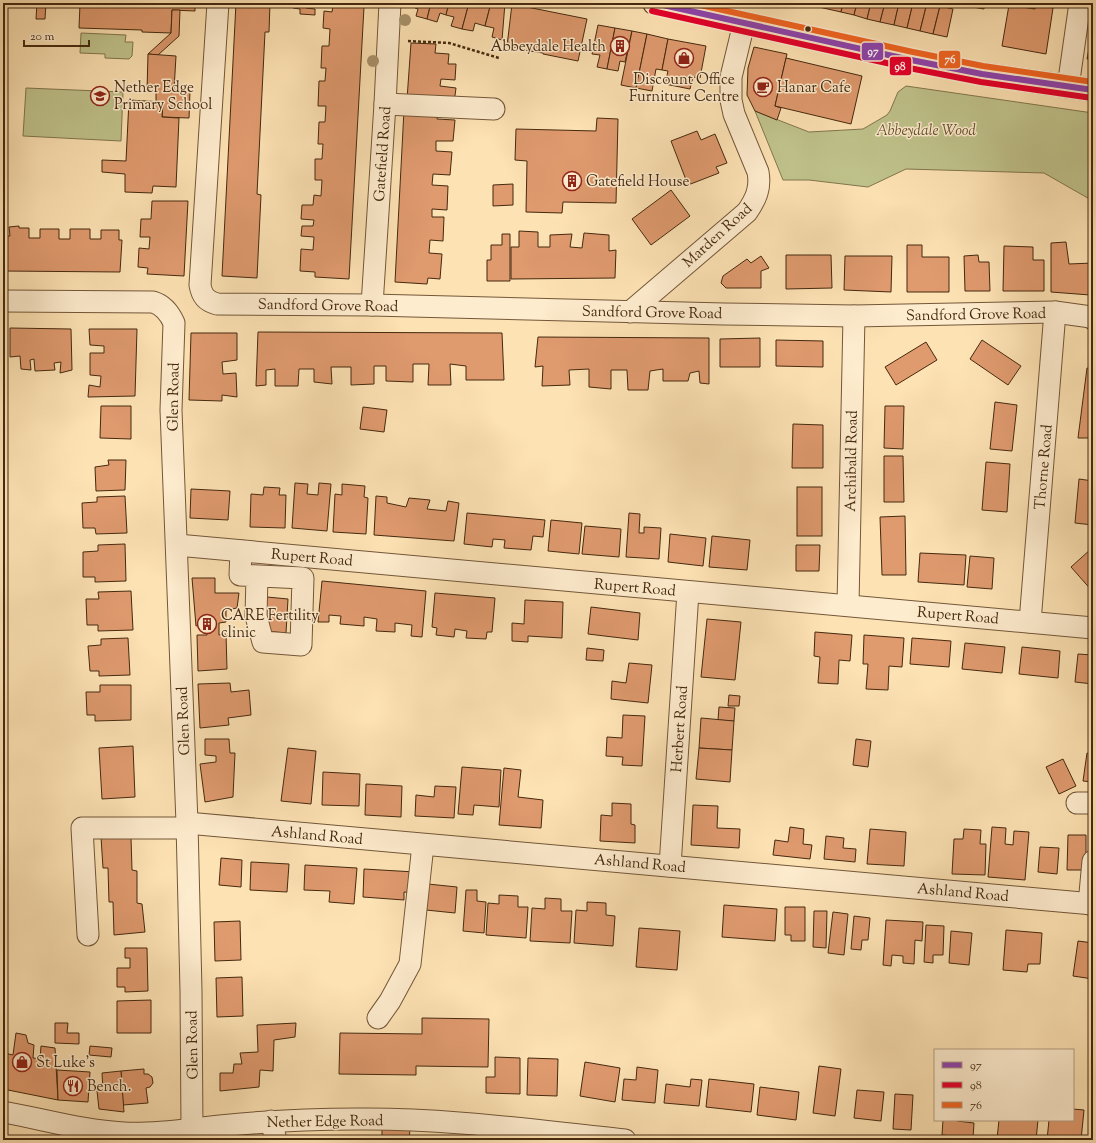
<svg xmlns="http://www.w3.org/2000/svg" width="1096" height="1143" font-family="'Sorts Mill Goudy',serif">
<rect width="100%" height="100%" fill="#fde2b3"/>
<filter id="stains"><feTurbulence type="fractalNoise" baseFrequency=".005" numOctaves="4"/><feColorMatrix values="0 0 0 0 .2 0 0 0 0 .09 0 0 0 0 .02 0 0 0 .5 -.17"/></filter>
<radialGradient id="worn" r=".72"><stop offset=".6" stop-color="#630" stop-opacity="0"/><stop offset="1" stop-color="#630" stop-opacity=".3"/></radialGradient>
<!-- green -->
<g fill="#c0c38c" stroke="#82764e">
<polygon points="81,33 126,35 125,42 133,42 132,56 129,59 105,58 105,54 80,53"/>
<polygon points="906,86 1093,113 1093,201 1044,173 906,169 868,187 809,180 783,180 755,111 809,132 863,129 887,115 890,111 898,92"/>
<polygon points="26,88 123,92 121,141 23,136"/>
</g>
<!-- building -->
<g fill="#df9a6e" stroke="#45290f">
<polygon points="37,3 46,3 45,19 36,19"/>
<polygon points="62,3 195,3 195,11 172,10 171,33 142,32 142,30 79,28 80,4"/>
<polygon points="236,3 270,3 269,32 265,32 257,194 261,195 257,278 222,276"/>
<polygon points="294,3 306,3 306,8 315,9 315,15 300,14 300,9 293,8"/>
<polygon points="416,3 431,3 427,19 416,16 418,9 415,8"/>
<polygon points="431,3 449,3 446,15 440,13 437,22 427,19"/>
<polygon points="449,3 469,3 462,29 451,26 454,17 446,15"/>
<polygon points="469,3 491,3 485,26 475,23 473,31 462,29"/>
<polygon points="491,3 505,3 502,40 492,37 494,28 485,26"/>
<polygon points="801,3 843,3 841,12"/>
<polygon points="843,3 857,3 854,15 841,12"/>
<polygon points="857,3 871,3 867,19 854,15"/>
<polygon points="871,3 885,3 880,22 867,19"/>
<polygon points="885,3 899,3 894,25 880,22"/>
<polygon points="899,3 913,3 907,28 894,25"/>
<polygon points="913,3 927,3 920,31 907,28"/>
<polygon points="927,3 940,6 933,34 920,31"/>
<polygon points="955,3 985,3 984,9 955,4"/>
<polygon points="1009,3 1054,3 1053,8 1036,5 1035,9 1009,5"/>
<polygon points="512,4 587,19 578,61 543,54 543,53 518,49 518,48 507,46"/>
<polygon points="333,5 364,7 349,279 315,277 315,272 300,271 301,249 313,250 314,237 301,236 302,226 313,226 314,220 301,219 302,205 313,205 314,195 321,196 322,180 315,180 315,159 322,159 323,144 318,144 319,122 325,122 326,106 318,106 319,81 325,81 326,68 321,68 322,46 329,46 330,29 323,28 324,11 332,12"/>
<polygon points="1009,5 1035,9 1036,5 1053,8 1046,54 1002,46"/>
<polygon points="940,6 953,9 947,37 933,34"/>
<polygon points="172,10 180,10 179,36 158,55 148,54 171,33"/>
<polygon points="598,25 615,28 607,69 597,67 600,55 592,54"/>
<polygon points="1093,27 1093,60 1087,59"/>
<polygon points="615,28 632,31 625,62 620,61 618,71 607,69"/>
<polygon points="632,31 647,34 636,88 621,85"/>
<polygon points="647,34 668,39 662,70 656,69 652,91 636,88"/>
<polygon points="668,39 706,46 700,78 693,77 690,89 665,84 668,71 662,70"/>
<polygon points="411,43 436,44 435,53 449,54 448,64 456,64 455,80 441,79 440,86 456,88 454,103 407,99"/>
<polygon points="754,47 787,54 775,106 781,108 777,120 755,111 747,95 748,68"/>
<polygon points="148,54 176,56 174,90 190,91 189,118 162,117 163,102 156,101 156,91 147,91"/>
<polygon points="786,58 862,76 851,124 775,106"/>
<polygon points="129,100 163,102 162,117 179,118 176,187 153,186 152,193 125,192 125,174 102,172 102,160 126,161"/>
<polygon points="404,110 438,111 437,119 455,120 453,141 436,141 436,151 452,152 450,175 433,174 432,185 448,186 447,210 432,209 432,217 444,217 443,241 430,240 429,253 442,254 440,279 428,278 427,284 395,282"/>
<polygon points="597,118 618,119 616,203 563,202 562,213 526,212 527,161 515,160 516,129 596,131"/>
<polygon points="697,131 701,140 715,134 727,163 716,167 719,173 688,185 671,141"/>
<polygon points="513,184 513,205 493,206 493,185"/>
<polygon points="671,190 690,216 651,245 632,219"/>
<polygon points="152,201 188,201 184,276 147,274 148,268 138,267 139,248 149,249 150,237 140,237 141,219 151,219"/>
<polygon points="19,226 19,228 29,228 29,238 40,238 40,229 59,229 59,239 70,239 70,229 90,229 90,239 101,239 101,230 119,230 119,240 122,240 120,272 3,271 3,236 10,236 9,227"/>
<polygon points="519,231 538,232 538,247 550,247 550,235 572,234 570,247 582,248 584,233 609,235 609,251 616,250 615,278 511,279 511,247 519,247"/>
<polygon points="502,234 510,234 510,281 487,281 487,260 491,260 491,245 502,245"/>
<polygon points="1066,242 1069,264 1093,263 1093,296 1090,295 1051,292 1051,243"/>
<polygon points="907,245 922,245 922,257 949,257 949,292 907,292"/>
<polygon points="1004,246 1033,247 1033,260 1044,260 1044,291 1003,291"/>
<polygon points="786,255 831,255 832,288 786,289"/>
<polygon points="978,255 979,262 989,262 990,291 965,291 964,256"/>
<polygon points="761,256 769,268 761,271 761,288 726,288 721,283 723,276 747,259 751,263"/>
<polygon points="845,256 892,256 891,292 844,290"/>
<polygon points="10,328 71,329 72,370 60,373 61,362 54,363 55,370 35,371 34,359 30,360 31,370 21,369 20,356 10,357"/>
<polygon points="89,329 137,329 135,396 88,397 89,385 100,387 101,376 90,375 90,353 104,353 104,346 90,345"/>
<polygon points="258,332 502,333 504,380 466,380 466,366 450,364 451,385 428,385 429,364 413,364 413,382 386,381 386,366 374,366 374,384 351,385 351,367 331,367 332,384 314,382 314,369 299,369 298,386 275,386 275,369 266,370 266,385 256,386"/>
<polygon points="191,333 237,333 237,360 222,362 223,374 236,373 237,397 222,395 222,401 189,400"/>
<polygon points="538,337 709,338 709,384 700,383 699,371 690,373 688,381 663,381 663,369 650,371 648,390 628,390 627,370 611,370 611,389 589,387 589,369 569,370 570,385 542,386 543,366 535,367"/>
<polygon points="760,338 760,367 720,367 720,339"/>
<polygon points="776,340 823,341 823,367 776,366"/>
<polygon points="982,340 1021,366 1008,385 970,359"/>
<polygon points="926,342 937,360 896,385 885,367"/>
<polygon points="1087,368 1093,369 1093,432 1091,433 1088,438 1078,438"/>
<polygon points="995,402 1017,405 1012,451 990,449"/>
<polygon points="101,406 131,406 131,439 100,438"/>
<polygon points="885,406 904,406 903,449 884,448"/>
<polygon points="363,407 387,410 384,432 360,429"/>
<polygon points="793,424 823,425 823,468 792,468"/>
<polygon points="884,456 903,456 904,502 884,502"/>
<polygon points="108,460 126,460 125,490 96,491 95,467 109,465"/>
<polygon points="986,462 1010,464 1007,512 982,510"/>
<polygon points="1079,479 1093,481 1093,525 1075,523"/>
<polygon points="295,483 308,484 307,494 318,495 319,483 331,484 327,531 292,528"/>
<polygon points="342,484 365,486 364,497 368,498 366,534 333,532 335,494 342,495"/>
<polygon points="264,487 280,488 279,495 286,495 285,528 250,527 251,494 263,495"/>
<rect x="797" y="487" width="25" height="49"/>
<polygon points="191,489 230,491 228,520 190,518"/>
<polygon points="125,496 127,533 96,534 95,528 83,528 82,503 97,502 97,497"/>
<polygon points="376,496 387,497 387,503 406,507 409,498 430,500 427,509 446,511 448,501 459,503 454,541 374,535"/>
<polygon points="467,513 545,520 543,537 533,536 531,550 504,548 505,540 493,539 492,547 464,544"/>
<polygon points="629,513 640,514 639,533 644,533 644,527 661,528 659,559 626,557"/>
<polygon points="905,516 906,575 882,575 880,517"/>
<polygon points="551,520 582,523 579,554 548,551"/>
<polygon points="585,526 621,529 619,557 582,554"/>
<polygon points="670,534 706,538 703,566 668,562"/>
<polygon points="712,536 750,540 747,570 709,567"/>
<polygon points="125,544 126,581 95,582 95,577 83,577 83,552 98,551 98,545"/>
<polygon points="796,545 820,545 819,571 796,571"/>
<polygon points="1091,549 1093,551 1093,592 1071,567"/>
<polygon points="920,553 966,555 964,585 918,582"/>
<polygon points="970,556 994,558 992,589 967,587"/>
<polygon points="192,578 215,578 215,593 239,593 237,608 226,610 226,622 219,623 219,635 226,634 227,669 198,671 197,635 207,635 207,624 196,626"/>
<polygon points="322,581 426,591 422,637 411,636 412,625 395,623 395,632 376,631 377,619 364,617 364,626 340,624 341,616 329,615 329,622 318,622"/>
<polygon points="131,591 133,630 98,631 98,625 87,625 86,599 99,599 98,592"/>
<polygon points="435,593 495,598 492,632 487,632 486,639 466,638 467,631 455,629 454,637 436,635 437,628 432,627"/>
<polygon points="267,597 288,599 286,633 265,631"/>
<polygon points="525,600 563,602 562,638 528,636 528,642 512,641 512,623 524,624"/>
<polygon points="591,607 640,613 638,640 588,634"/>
<polygon points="707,619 741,622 735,680 701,677"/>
<polygon points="815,632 852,635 850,661 839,660 838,684 818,683 820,657 814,656"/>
<polygon points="864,635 904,638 902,667 889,666 888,690 866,689 868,664 863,664"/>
<polygon points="128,638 130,675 99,676 99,671 90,671 88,646 101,645 101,639"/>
<polygon points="912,638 951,641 949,667 910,664"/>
<polygon points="965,643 1005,647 1002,673 962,669"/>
<polygon points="1022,647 1060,651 1058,678 1019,674"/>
<polygon points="587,648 604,650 603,661 586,660"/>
<polygon points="1078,654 1093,655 1093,684 1075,682"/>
<polygon points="629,663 652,665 648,703 611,699 612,681 626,683"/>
<polygon points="230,683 231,692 249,690 251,715 228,718 229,725 200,728 198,684"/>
<polygon points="100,685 131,685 131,720 95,721 95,715 87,715 86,692 100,692"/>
<polygon points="729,695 740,696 739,706 728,706"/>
<polygon points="719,707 735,708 734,721 718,720"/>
<polygon points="623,715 645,716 642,766 622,765 623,757 606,756 607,737 622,738"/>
<polygon points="701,718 734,721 732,750 699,748"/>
<polygon points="205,739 229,739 230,753 235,753 233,797 205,802 200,764 216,762 216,756 205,755"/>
<polygon points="856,739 871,741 868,767 853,765"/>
<polygon points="133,746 135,797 102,799 99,748"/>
<polygon points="288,748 316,751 311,804 281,801"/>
<polygon points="699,748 732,750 730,782 696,779"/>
<polygon points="1087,753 1093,754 1093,782 1083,781"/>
<polygon points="1063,759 1076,786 1059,794 1046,767"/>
<polygon points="462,767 501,770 499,807 474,805 473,815 458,814"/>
<polygon points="504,768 521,770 518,797 543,800 541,828 499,825"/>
<polygon points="323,772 360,774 359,806 322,805"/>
<polygon points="366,784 402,786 401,817 365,815"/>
<polygon points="435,786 456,787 454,818 415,816 416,795 434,797"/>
<polygon points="612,803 631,804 631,824 635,825 635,843 600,841 601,815 612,816"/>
<polygon points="693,805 718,806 717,828 740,829 739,848 691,845"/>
<polygon points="790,827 804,829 803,844 812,845 810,859 773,855 775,840 788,842"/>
<polygon points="992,827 1006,828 1005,844 1013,845 1014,831 1029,832 1025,880 988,877"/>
<polygon points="870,829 906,832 904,866 867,864"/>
<polygon points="964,829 981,830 980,844 986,844 985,875 952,874 954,839 963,839"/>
<polygon points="1068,835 1086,835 1086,870 1067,870"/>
<polygon points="826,836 844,838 843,848 856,849 855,862 824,859"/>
<polygon points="101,837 131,838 132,870 137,871 137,903 142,904 145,932 114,935 113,902 109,902 108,868 103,868"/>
<polygon points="1040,847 1059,848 1057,874 1038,872"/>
<polygon points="221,858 242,860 241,887 219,885"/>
<polygon points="251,862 289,864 287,892 250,890"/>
<polygon points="305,865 357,868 354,904 329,902 330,891 304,890"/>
<polygon points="364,869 415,872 414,893 404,892 404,900 363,897"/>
<polygon points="428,884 457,887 455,913 426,910"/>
<polygon points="466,890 477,890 477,901 486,902 484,933 463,931"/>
<polygon points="499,895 518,896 518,907 528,907 526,938 486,935 488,903 499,904"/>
<polygon points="545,898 561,899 561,911 572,911 570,943 530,941 532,908 545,909"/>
<polygon points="587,902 606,903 606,915 615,916 613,946 574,943 576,910 587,911"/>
<polygon points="724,905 777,909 775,941 722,937"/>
<polygon points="785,907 805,907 805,941 791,941 791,935 785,935"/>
<polygon points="814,911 827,911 826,948 813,947"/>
<polygon points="833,912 848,914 844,955 828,953"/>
<polygon points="854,916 870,918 868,940 862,940 861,950 851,949"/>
<polygon points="886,920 923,922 922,941 915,940 914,964 903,963 903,956 892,955 891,966 883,965"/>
<polygon points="240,921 241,960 215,961 214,922"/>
<polygon points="926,925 944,926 943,955 933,955 933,963 924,962"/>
<polygon points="639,928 680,931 677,970 636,967"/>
<polygon points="1006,930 1042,933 1040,964 1028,964 1027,972 1003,970"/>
<polygon points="951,931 972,933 969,965 949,963"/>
<polygon points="1078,941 1093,943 1093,979 1073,976"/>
<polygon points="125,948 147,948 148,991 125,992 125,987 117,987 117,968 130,968 130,958 125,958"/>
<polygon points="242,977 243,1016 217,1017 216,978"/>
<polygon points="151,1000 151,1033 117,1033 117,1001"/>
<polygon points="422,1018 489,1019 488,1067 416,1066 416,1075 339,1074 340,1033 422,1034"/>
<polygon points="55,1023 68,1023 67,1033 79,1033 79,1044 55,1043"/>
<polygon points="296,1023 295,1037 274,1040 273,1071 260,1070 259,1087 220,1091 220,1073 233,1073 234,1064 242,1064 240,1053 258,1052 257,1025"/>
<polygon points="16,1033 26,1035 28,1043 34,1045 33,1058 40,1059 41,1046 55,1048 58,1100 3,1089 3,1039 7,1040 4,1053 13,1055"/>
<polygon points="90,1046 112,1048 111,1057 89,1055"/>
<polygon points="495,1057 520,1058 520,1094 486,1093 486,1077 495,1077"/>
<polygon points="528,1058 558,1059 557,1096 527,1095"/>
<polygon points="585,1062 620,1068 615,1102 580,1096"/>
<polygon points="819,1066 841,1069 835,1116 813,1113"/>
<polygon points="637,1067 658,1070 655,1103 622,1100 624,1079 636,1080"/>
<polygon points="144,1069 144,1074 148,1074 152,1077 153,1083 150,1087 146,1088 148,1103 123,1105 121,1071"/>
<polygon points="57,1070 90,1072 88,1102 58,1100"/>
<polygon points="121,1071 124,1112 99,1109 97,1091 103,1091 102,1073"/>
<polygon points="691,1079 702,1080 699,1106 664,1103 666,1084 690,1087"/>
<polygon points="709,1079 754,1084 751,1112 706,1107"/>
<polygon points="760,1087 799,1092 796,1120 757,1115"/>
<polygon points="857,1090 884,1092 881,1121 854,1118"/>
<polygon points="895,1094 913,1095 911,1130 893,1129"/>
<polygon points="1073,1109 1084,1110 1081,1140 1047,1140 1049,1120 1073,1120"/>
<polygon points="1092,1113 1093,1113 1093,1140 1089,1140"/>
<polygon points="943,1120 957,1120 957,1121 974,1123 973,1138 942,1135"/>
<polygon points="999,1120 1038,1120 1036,1140 997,1139"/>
<polygon points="382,1129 410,1130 409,1140 382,1140"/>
<polygon points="424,1138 447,1140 424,1140"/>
</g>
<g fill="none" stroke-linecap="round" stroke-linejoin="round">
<!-- minor casing -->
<g stroke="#735738" stroke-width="23">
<g id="minor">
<path d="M218,3L200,285C202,296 206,301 217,304L372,305L724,314L854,316L1055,312L1091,317L1093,319"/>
<polyline points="1068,87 1080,3"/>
<polyline points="385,104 494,109"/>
<path d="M3,301L153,302C163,305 170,314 174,323L171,410L187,823L191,991L192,1128"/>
<polyline points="372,305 385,104 390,3"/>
<path d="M630,312L747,212C756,199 761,188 758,172L734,114L731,100V77L744,23"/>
<polyline points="177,545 1093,628"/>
<polyline points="241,551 240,575 303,578 301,645 263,642 256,616 257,576"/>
<polyline points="848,605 854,316"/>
<polyline points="1030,622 1055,312"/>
<polyline points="1077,803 1093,803"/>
<polyline points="187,823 1093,904"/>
<polyline points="670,866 688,592"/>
<polyline points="1089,904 1093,861"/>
<polyline points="88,935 82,828 187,828"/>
<polyline points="378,1018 390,1001 410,964 423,845"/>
<path d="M3,1112C43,1119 83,1131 124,1133C156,1135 188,1129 220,1126C266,1121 312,1119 358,1119C448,1118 536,1131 625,1140"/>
<polyline points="271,1121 276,1140"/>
</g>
</g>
<!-- major casing -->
<g stroke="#45290f" stroke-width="24">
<polyline id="major" points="654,3 911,60 982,74 1093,90"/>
</g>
<!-- path -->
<polyline stroke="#45290f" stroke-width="2.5" stroke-dasharray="3 2" stroke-linecap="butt" points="408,41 449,43 499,58"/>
<!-- minor -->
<use href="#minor" stroke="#feecce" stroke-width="21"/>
<!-- major -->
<use href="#major" stroke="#fde2b3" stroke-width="22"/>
<!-- bus-1 casing -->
<g stroke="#feecce" stroke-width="9">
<polyline id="bus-1" points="654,3 911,60 982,74 1093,90"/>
</g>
<!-- bus-2 casing -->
<g stroke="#feecce" stroke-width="9">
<polyline id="bus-2" points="652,11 909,68 981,82 1092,98"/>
</g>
<!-- bus-3 casing -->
<g stroke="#feecce" stroke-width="9">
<polyline id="bus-3" points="691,3 913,52 983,66 1093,82"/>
</g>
<!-- bus-1 -->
<use href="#bus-1" stroke="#8e44ad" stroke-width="6"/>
<!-- bus-2 -->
<use href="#bus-2" stroke="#e4002b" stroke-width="6"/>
<!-- bus-3 -->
<use href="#bus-3" stroke="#f26522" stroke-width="6"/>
</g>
<!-- trees -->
<g fill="#a9926a">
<circle cx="405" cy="20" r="6"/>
<circle cx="373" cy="61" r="6"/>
</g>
<!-- icons -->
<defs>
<g id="building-ring" transform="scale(1)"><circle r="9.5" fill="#feecce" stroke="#8f2418" stroke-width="1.5"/><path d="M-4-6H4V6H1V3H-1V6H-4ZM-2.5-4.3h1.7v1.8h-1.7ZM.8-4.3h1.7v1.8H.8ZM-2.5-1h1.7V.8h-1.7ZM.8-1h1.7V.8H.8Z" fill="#8f2418"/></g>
<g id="shop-ring" transform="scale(1)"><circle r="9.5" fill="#feecce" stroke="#8f2418" stroke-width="1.5"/><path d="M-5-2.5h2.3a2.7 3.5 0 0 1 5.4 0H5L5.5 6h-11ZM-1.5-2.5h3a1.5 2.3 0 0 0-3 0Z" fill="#8f2418"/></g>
<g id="cafe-ring" transform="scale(1)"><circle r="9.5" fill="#feecce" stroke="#8f2418" stroke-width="1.5"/><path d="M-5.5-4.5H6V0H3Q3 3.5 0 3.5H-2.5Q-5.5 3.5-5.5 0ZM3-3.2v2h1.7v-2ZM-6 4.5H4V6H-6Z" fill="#8f2418"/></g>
<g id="school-ring" transform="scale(1)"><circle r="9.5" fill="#feecce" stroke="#8f2418" stroke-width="1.5"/><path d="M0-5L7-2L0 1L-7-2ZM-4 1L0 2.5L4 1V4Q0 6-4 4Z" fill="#8f2418"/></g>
<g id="restaurant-ring" transform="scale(1)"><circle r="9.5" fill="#feecce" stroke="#8f2418" stroke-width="1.5"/><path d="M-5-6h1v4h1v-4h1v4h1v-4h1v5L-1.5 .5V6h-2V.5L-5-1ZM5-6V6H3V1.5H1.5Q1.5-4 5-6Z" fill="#8f2418"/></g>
</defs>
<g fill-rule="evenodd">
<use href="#building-ring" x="620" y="46"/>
<use href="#shop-ring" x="684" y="58"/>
<use href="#cafe-ring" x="763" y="87"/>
<use href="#school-ring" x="100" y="96"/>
<use href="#building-ring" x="572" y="181"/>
<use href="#building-ring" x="207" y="624"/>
<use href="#shop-ring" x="22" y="1062"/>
<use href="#restaurant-ring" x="73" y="1086"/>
</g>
<!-- markers -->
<circle fill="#45290f" stroke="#feecce" stroke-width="1.5" cx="808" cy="29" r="3.5"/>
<g text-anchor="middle" stroke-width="3" stroke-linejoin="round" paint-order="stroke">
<!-- poi labels -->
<g font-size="15" fill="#45290f" stroke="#feecce" text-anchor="start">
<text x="606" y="51" text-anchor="end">Abbeydale Health</text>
<text x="684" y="84" text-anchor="middle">Discount Office<tspan x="684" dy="17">Furniture Centre</tspan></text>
<text x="114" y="92">Nether Edge<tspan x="114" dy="17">Primary School</tspan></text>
<text x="777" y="92">Hanar Cafe</text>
<text x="586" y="186">Gatefield House</text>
<text x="221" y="620">CARE Fertility<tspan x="221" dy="17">clinic</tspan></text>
<text x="36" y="1067">St Luke’s</text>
<text x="87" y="1091">Bench.</text>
</g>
<!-- park labels -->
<g font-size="15" font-style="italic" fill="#64502e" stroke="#feecce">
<text x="926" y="135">Abbeydale Wood</text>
</g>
<!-- street labels -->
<g font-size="15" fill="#45290f" stroke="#feecce">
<text transform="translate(382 154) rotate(-86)" y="5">Gatefield Road</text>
<text transform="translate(717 235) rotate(-42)" y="5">Marden Road</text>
<text transform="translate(328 305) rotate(1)" y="5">Sandford Grove Road</text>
<text transform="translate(652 312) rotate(1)" y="5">Sandford Grove Road</text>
<text transform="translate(976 314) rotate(-1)" y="5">Sandford Grove Road</text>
<text transform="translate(173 397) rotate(-89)" y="5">Glen Road</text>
<text transform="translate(851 461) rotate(-89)" y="5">Archibald Road</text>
<text transform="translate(1043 467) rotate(-85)" y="5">Thorne Road</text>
<text transform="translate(312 557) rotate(5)" y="5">Rupert Road</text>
<text transform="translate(635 587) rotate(5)" y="5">Rupert Road</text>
<text transform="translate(958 615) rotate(5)" y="5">Rupert Road</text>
<text transform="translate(183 721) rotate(-92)" y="5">Glen Road</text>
<text transform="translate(679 729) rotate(-86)" y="5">Herbert Road</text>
<text transform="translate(317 835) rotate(5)" y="5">Ashland Road</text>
<text transform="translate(640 863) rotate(5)" y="5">Ashland Road</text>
<text transform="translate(963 892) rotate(5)" y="5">Ashland Road</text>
<text transform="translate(192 1045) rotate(-91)" y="5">Glen Road</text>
<text transform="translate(325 1121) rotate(-1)" y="5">Nether Edge Road</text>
</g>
</g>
<g stroke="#feecce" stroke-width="1.5">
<rect x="861" y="42" width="23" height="19" rx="4" fill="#8e44ad"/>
<rect x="938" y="50" width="23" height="19" rx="4" fill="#f26522"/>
<rect x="889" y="56" width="23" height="20" rx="4" fill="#e4002b"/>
</g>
<g font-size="11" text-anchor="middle" font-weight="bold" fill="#fff">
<text x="873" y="55">97</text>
<text x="950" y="63">76</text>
<text x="900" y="70">98</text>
</g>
<!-- margin -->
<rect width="1096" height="1143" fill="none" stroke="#fde2b3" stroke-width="16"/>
<rect x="4" y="4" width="1088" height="1135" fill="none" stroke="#45290f" stroke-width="2"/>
<rect x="8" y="8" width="1080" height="1127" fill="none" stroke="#45290f"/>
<!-- legend -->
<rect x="934" y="1049" width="140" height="72" fill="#feecce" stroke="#b49e82"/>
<rect x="942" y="1062" width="20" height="6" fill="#8e44ad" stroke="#b49e82"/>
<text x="970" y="1069" font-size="12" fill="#45290f">97</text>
<rect x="942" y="1082" width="20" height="6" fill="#e4002b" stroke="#b49e82"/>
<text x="970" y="1089" font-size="12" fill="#45290f">98</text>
<rect x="942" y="1102" width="20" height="6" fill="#f26522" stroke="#b49e82"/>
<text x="970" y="1109" font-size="12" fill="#45290f">76</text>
<!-- scale -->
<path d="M24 40v6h65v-6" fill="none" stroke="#45290f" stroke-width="2"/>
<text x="30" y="40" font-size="12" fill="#45290f" stroke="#feecce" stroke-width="3" paint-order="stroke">20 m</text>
<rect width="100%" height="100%" filter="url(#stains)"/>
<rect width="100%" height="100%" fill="url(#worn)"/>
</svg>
